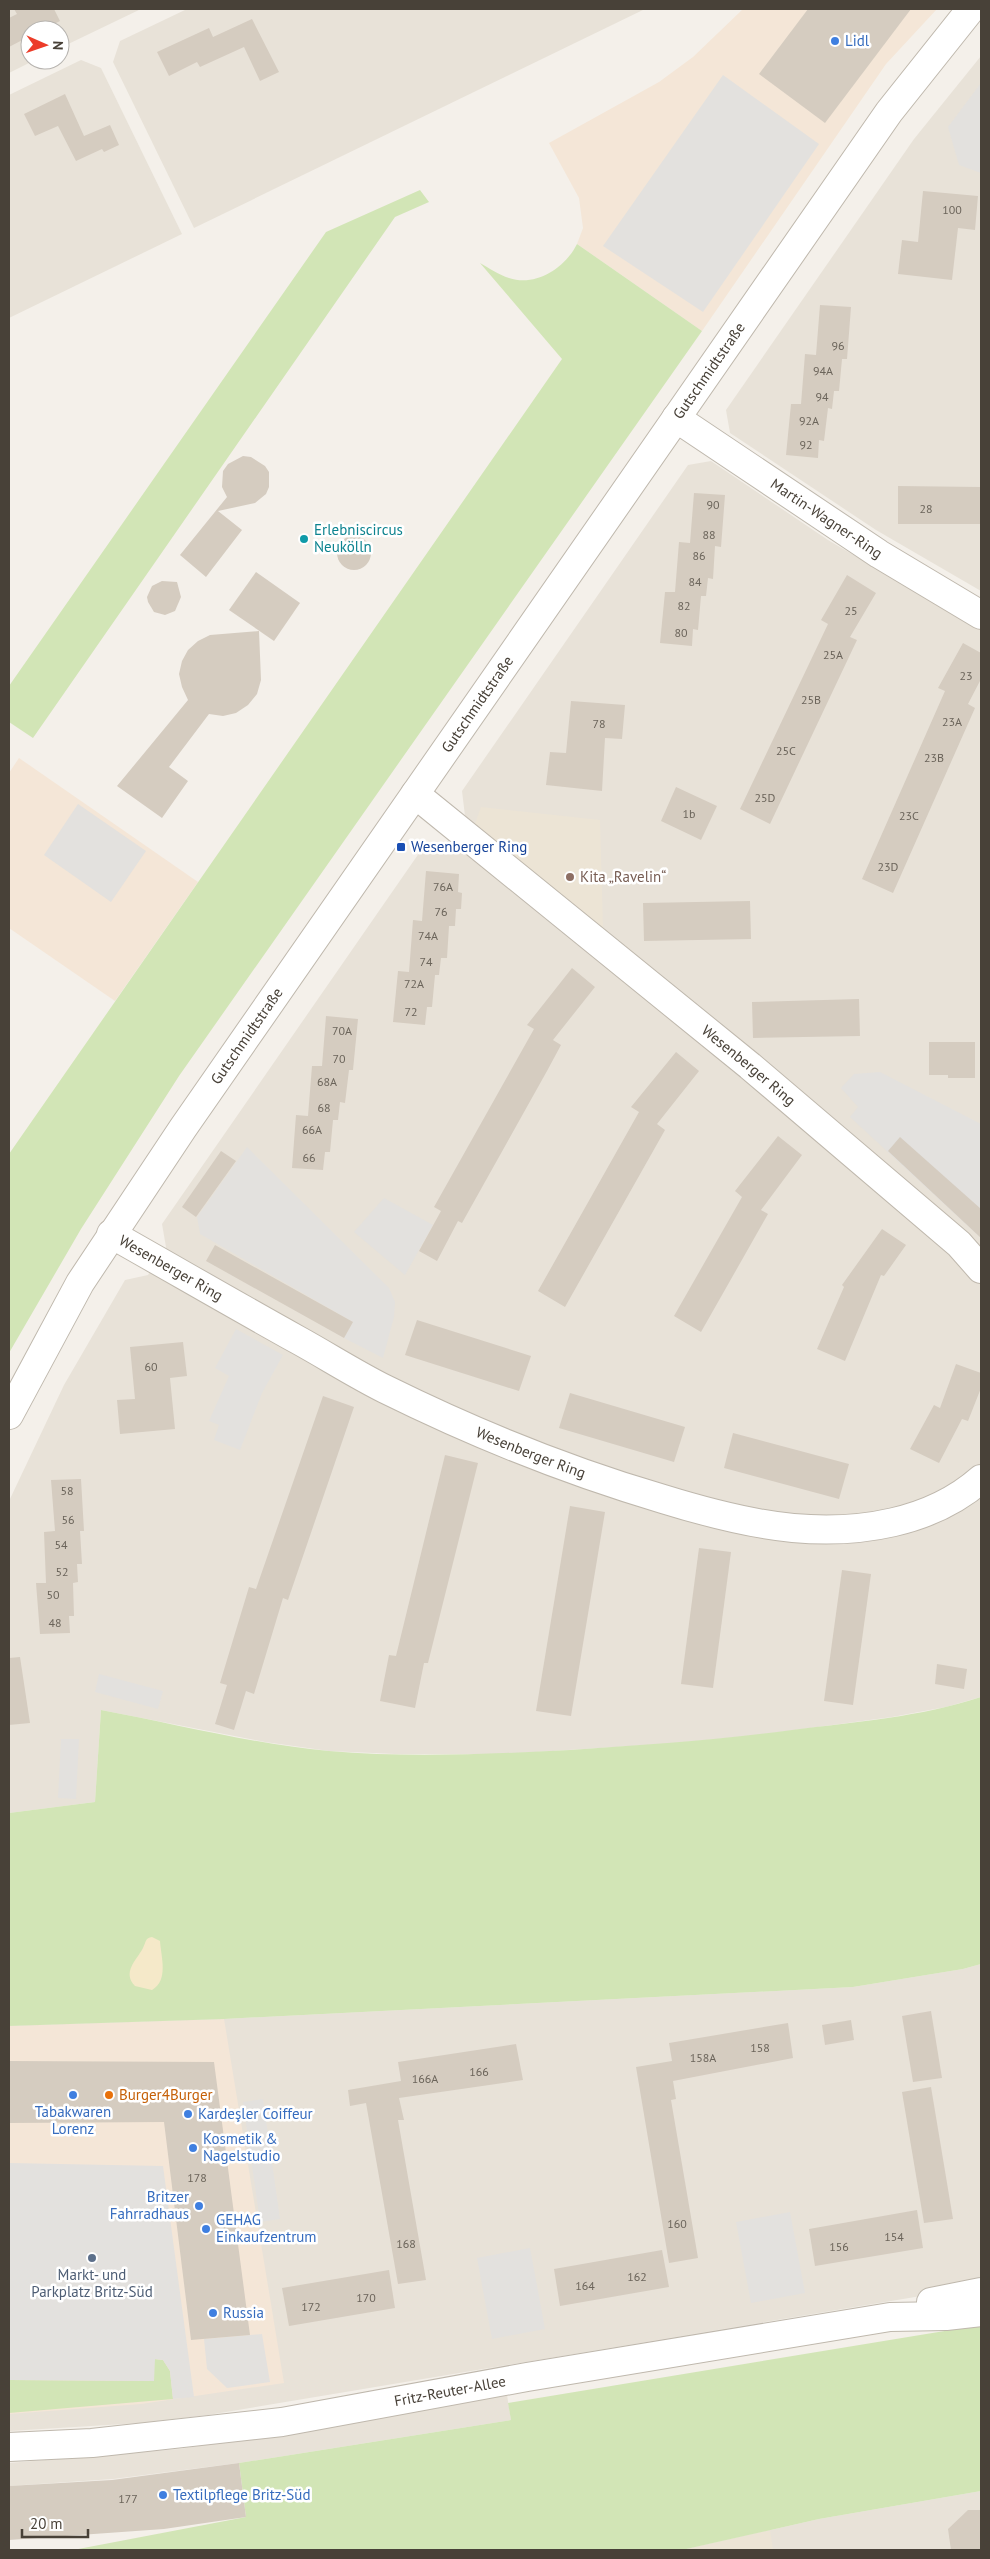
<svg xmlns="http://www.w3.org/2000/svg" width="990" height="2559" font-family="'PT Sans',sans-serif">
<rect width="100%" height="100%" fill="#f4f0ea"/>
<!-- residential -->
<g fill="#e8e2d8">
<polygon points="9,9 141,9 60,48 60,30 30,30 30,60 35,60 9,73"/>
<polygon points="187,9 645,9 194,228 113,62 120,41"/>
<polygon points="981,56 981,591 876,530 730,433 726,410 914,139"/>
<polygon points="81,60 101,68 182,234 9,318 9,95"/>
<polygon points="711,461 828,540 981,630 981,1697 946,1707 892,1717 750,1736 664,1744 503,1754 395,1754 329,1751 265,1742 101,1710 95,1802 9,1813 9,1501 64,1385 125,1280 148,1275 166,1247 162,1224 424,846 446,843 465,816 462,791 688,465"/>
<polygon points="981,1964 981,2286 208,2415 141,2423 9,2431 9,2026 224,2019 853,1987 963,1969"/>
<polygon points="507,2395 511,2420 239,2463 113,2479 9,2486 9,2463 179,2449 339,2425"/>
<polygon points="981,2491 981,2550 682,2550 819,2519"/>
</g>
<!-- commercial -->
<g fill="#f4e6d7">
<polygon points="743,9 937,9 886,64 702,331 577,244 583,228 579,198 549,143 659,82 693,57"/>
<polygon points="19,758 198,882 115,1001 9,928 9,773"/>
<polygon points="224,2019 284,2383 141,2404 9,2414 9,2026"/>
</g>
<!-- education -->
<g fill="#ece4d5">
<polygon points="481,807 600,820 603,929 475,824"/>
<polygon points="770,2530 773,2550 682,2550"/>
</g>
<!-- green -->
<g fill="#d2e5b6">
<polygon points="420,190 429,202 395,217 33,738 9,722 9,686 326,232"/>
<path d="M577,244L702,331L179,1076L81,1229L9,1353V1154L562,359L480,263C489,268 499,275 509,278C536,287 565,268 577,244Z"/>
<path d="M981,1697V1964L963,1969L853,1987L224,2019L9,2026V1813L95,1802L101,1710C176,1724 253,1744 329,1751C409,1758 490,1754 570,1750C645,1745 718,1740 792,1730C855,1722 921,1717 981,1697Z"/>
<polygon points="981,2325 981,2491 819,2519 682,2550 73,2550 246,2517 239,2463 511,2420 508,2403"/>
<polygon points="154,2359 163,2360 170,2371 173,2399 9,2413 9,2380 154,2381"/>
</g>
<!-- sand -->
<path fill="#f5e9c9" d="M152,1937L160,1941C161,1957 169,1980 152,1990L135,1986C122,1972 136,1961 143,1948C146,1942 145,1938 152,1937Z"/>
<!-- parking -->
<g fill="#e3e1de">
<polygon points="723,75 819,144 703,312 603,246"/>
<polygon points="981,83 981,173 959,165 948,127"/>
<polygon points="78,804 146,851 111,902 44,855"/>
<polygon points="880,1072 981,1124 981,1238 850,1117 858,1107 841,1088 854,1074"/>
<polygon points="247,1147 389,1288 395,1302 394,1317 383,1358 344,1338 353,1322 200,1234 197,1217"/>
<polygon points="384,1198 433,1225 405,1275 354,1232"/>
<polygon points="236,1329 283,1355 262,1393 240,1450 214,1440 219,1425 209,1421 229,1376 215,1368"/>
<polygon points="99,1674 163,1691 158,1709 95,1692"/>
<polygon points="61,1739 79,1739 76,1799 58,1798"/>
<polygon points="263,2099 280,2219 260,2222 243,2102"/>
<polygon points="9,2163 163,2166 194,2397 173,2399 170,2371 163,2360 155,2359 154,2381 9,2380"/>
<polygon points="790,2212 805,2293 751,2303 736,2222"/>
<polygon points="530,2248 545,2329 492,2339 477,2258"/>
<polygon points="262,2334 270,2382 227,2388 207,2369 204,2339"/>
</g>
<!-- building -->
<g fill="#d5ccc0">
<polygon points="14,9 54,9 60,21 42,30 30,30 30,36 9,47 9,18 17,14"/>
<polygon points="808,9 911,9 825,123 759,74"/>
<polygon points="252,19 279,72 260,81 244,47 200,67 197,62 169,76 157,52 209,28 213,37"/>
<polygon points="65,94 84,136 110,125 119,145 104,152 102,149 76,161 58,126 35,136 24,114"/>
<polygon points="923,191 978,196 975,230 958,228 952,280 898,274 902,240 918,242"/>
<polygon points="820,305 851,307 847,359 842,359 839,391 834,391 832,409 828,408 824,441 819,440 818,458 786,455 791,404 801,404 805,354 816,355"/>
<polygon points="243,456 251,457 265,466 269,472 269,487 266,494 255,503 218,511 242,530 206,577 180,555 227,497 222,487 223,471 228,464"/>
<polygon points="898,486 981,487 981,524 898,524"/>
<polygon points="694,493 725,495 721,547 715,546 713,579 708,578 706,596 701,596 698,630 693,629 692,646 660,643 665,592 675,592 679,542 690,543"/>
<circle cx="354" cy="553" r="17"/>
<polygon points="256,572 300,603 274,641 229,610"/>
<polygon points="847,575 876,593 850,637 857,640 770,824 740,809 828,624 821,620"/>
<polygon points="162,581 177,582 181,597 175,611 165,615 154,612 148,602 147,597 152,586"/>
<polygon points="259,631 261,680 257,694 248,705 236,713 223,716 209,714 169,767 188,781 162,818 117,786 188,700 182,687 179,674 182,661 188,650 198,641 210,635"/>
<polygon points="963,643 981,653 981,679 968,704 975,708 893,893 862,879 945,691 938,688"/>
<polygon points="571,701 625,705 622,739 605,738 602,791 546,785 550,752 566,753"/>
<polygon points="676,787 717,806 701,840 661,821"/>
<polygon points="426,871 459,874 458,892 462,893 461,909 456,909 455,926 449,926 447,958 441,958 439,975 435,975 432,1007 427,1007 425,1025 393,1022 398,971 409,972 413,920 422,921"/>
<polygon points="750,901 751,939 644,941 643,903"/>
<polygon points="572,968 595,987 553,1040 561,1045 547,1071 462,1223 458,1221 437,1261 419,1251 441,1211 434,1207 534,1029 527,1025"/>
<polygon points="859,999 860,1036 753,1038 752,1002"/>
<polygon points="326,1016 358,1019 353,1070 349,1070 345,1103 340,1102 338,1120 333,1120 330,1152 325,1152 323,1170 292,1168 296,1115 308,1116 312,1066 322,1066"/>
<polygon points="929,1042 975,1042 975,1078 948,1078 948,1075 929,1075"/>
<polygon points="676,1052 699,1071 657,1124 665,1130 565,1307 538,1291 639,1112 631,1107"/>
<polygon points="778,1136 802,1155 761,1210 768,1214 701,1332 674,1316 742,1197 735,1191"/>
<polygon points="900,1137 981,1209 981,1238 888,1151"/>
<polygon points="221,1151 236,1161 196,1217 182,1207"/>
<polygon points="882,1229 906,1245 884,1276 881,1275 845,1361 817,1349 844,1287 842,1285"/>
<polygon points="215,1245 353,1322 344,1338 206,1261"/>
<polygon points="417,1320 531,1356 519,1391 405,1355"/>
<polygon points="183,1342 187,1376 170,1378 175,1429 120,1434 117,1400 135,1399 130,1347"/>
<polygon points="956,1364 981,1373 981,1388 968,1421 962,1419 939,1463 910,1449 934,1405 940,1408"/>
<polygon points="570,1393 685,1427 674,1462 559,1428"/>
<polygon points="323,1396 354,1407 288,1600 283,1598 254,1694 246,1691 234,1730 215,1724 227,1685 220,1683 249,1587 256,1589"/>
<polygon points="733,1433 849,1464 839,1499 724,1468"/>
<polygon points="445,1455 478,1463 428,1663 424,1663 415,1708 380,1701 389,1655 396,1656"/>
<polygon points="81,1479 84,1531 80,1531 82,1564 77,1564 78,1582 73,1583 74,1616 69,1616 70,1633 40,1634 36,1583 46,1583 44,1532 55,1531 51,1480"/>
<polygon points="570,1506 605,1512 571,1716 536,1711"/>
<polygon points="699,1548 731,1552 713,1688 681,1684"/>
<polygon points="842,1570 871,1574 853,1705 824,1701"/>
<polygon points="20,1657 30,1723 9,1725 9,1658"/>
<polygon points="937,1664 967,1669 964,1689 935,1684"/>
<polygon points="931,2011 942,2078 913,2082 902,2016"/>
<polygon points="851,2020 854,2040 825,2045 822,2025"/>
<polygon points="788,2023 793,2058 673,2081 676,2099 671,2100 698,2258 669,2263 636,2067 672,2061 669,2043"/>
<polygon points="516,2044 523,2080 399,2098 404,2120 398,2120 426,2280 398,2284 366,2103 350,2106 348,2090 401,2081 398,2062"/>
<polygon points="9,2061 214,2062 250,2335 191,2340 164,2122 9,2123"/>
<polygon points="931,2087 953,2219 924,2223 902,2092"/>
<polygon points="917,2210 923,2248 815,2266 809,2229"/>
<polygon points="662,2250 669,2287 560,2306 554,2269"/>
<polygon points="389,2270 395,2308 289,2326 282,2288"/>
<polygon points="239,2463 246,2517 164,2529 9,2540 9,2486 112,2480"/>
<polygon points="968,2510 981,2510 981,2550 951,2550 948,2529"/>
</g>
<g fill="none" stroke-linecap="round" stroke-linejoin="round">
<!-- minor casing -->
<g stroke="#bfb8ad" stroke-width="30">
<g id="minor">
<path id="s1" d="M676,418L879,554L981,615"/>
<path id="s2" d="M415,794L750,1066L959,1244L981,1269"/>
<path id="s3" d="M111,1234C173,1269 235,1305 298,1340C327,1356 355,1374 385,1389C474,1433 568,1471 663,1499C705,1512 750,1524 793,1528C859,1534 931,1523 981,1479"/>
<path id="s4" d="M9,1415L80,1283L183,1128L889,112L971,9"/>
<polyline points="931,2302 981,2292"/>
<path id="s5" d="M9,2447L92,2443L282,2422L527,2377L890,2317L946,2316L981,2312"/>
</g>
</g>
<!-- minor -->
<use href="#minor" stroke="#fff" stroke-width="28"/>
</g>
<!-- markers -->
<g fill="#3f7fe0" stroke="#fff" stroke-width="2">
<circle cx="835" cy="41" r="5"/>
<circle cx="73" cy="2095" r="5"/>
<circle cx="188" cy="2114" r="5"/>
<circle cx="193" cy="2148" r="5"/>
<circle cx="199" cy="2206" r="5"/>
<circle cx="206" cy="2229" r="5"/>
<circle cx="213" cy="2313" r="5"/>
<circle cx="163" cy="2495" r="5"/>
</g>
<circle fill="#0f9aa8" stroke="#fff" stroke-width="2" cx="304" cy="539" r="5"/>
<rect fill="#1a4fb4" stroke="#fff" stroke-width="2" x="396" y="842" width="10" height="10" rx="2.5"/>
<circle fill="#8d6e63" stroke="#fff" stroke-width="2" cx="570" cy="877" r="5"/>
<circle fill="#e8710a" stroke="#fff" stroke-width="2" cx="109" cy="2095" r="5"/>
<circle fill="#5c6f8a" stroke="#fff" stroke-width="2" cx="92" cy="2258" r="5"/>
<g text-anchor="middle" stroke-width="5" stroke-linejoin="round" paint-order="stroke">
<!-- number labels -->
<g font-size="12" fill="#6b645a">
<text x="952" y="214">100</text>
<text x="838" y="350">96</text>
<text x="823" y="375">94A</text>
<text x="822" y="401">94</text>
<text x="809" y="425">92A</text>
<text x="806" y="449">92</text>
<text x="713" y="509">90</text>
<text x="926" y="513">28</text>
<text x="709" y="539">88</text>
<text x="699" y="560">86</text>
<text x="695" y="586">84</text>
<text x="684" y="610">82</text>
<text x="851" y="615">25</text>
<text x="681" y="637">80</text>
<text x="833" y="659">25A</text>
<text x="966" y="680">23</text>
<text x="811" y="704">25B</text>
<text x="952" y="726">23A</text>
<text x="599" y="728">78</text>
<text x="786" y="755">25C</text>
<text x="934" y="762">23B</text>
<text x="765" y="802">25D</text>
<text x="689" y="818">1b</text>
<text x="909" y="820">23C</text>
<text x="888" y="871">23D</text>
<text x="443" y="891">76A</text>
<text x="441" y="916">76</text>
<text x="428" y="940">74A</text>
<text x="426" y="966">74</text>
<text x="414" y="988">72A</text>
<text x="411" y="1016">72</text>
<text x="342" y="1035">70A</text>
<text x="339" y="1063">70</text>
<text x="327" y="1086">68A</text>
<text x="324" y="1112">68</text>
<text x="312" y="1134">66A</text>
<text x="309" y="1162">66</text>
<text x="151" y="1371">60</text>
<text x="67" y="1495">58</text>
<text x="68" y="1524">56</text>
<text x="61" y="1549">54</text>
<text x="62" y="1576">52</text>
<text x="53" y="1599">50</text>
<text x="55" y="1627">48</text>
<text x="760" y="2052">158</text>
<text x="703" y="2062">158A</text>
<text x="479" y="2076">166</text>
<text x="425" y="2083">166A</text>
<text x="197" y="2182">178</text>
<text x="677" y="2228">160</text>
<text x="894" y="2241">154</text>
<text x="406" y="2248">168</text>
<text x="839" y="2251">156</text>
<text x="637" y="2281">162</text>
<text x="585" y="2290">164</text>
<text x="366" y="2302">170</text>
<text x="311" y="2311">172</text>
<text x="128" y="2503">177</text>
</g>
<!-- shop labels -->
<g font-size="15" fill="#366cbe" stroke="#fff" text-anchor="start">
<text x="845" y="46">Lidl</text>
<text x="73" y="2117" text-anchor="middle">Tabakwaren<tspan x="73" dy="17">Lorenz</tspan></text>
<text x="198" y="2119">Kardeşler Coiffeur</text>
<text x="203" y="2144">Kosmetik &amp;<tspan x="203" dy="17">Nagelstudio</tspan></text>
<text x="189" y="2202" text-anchor="end">Britzer<tspan x="189" dy="17">Fahrradhaus</tspan></text>
<text x="216" y="2225">GEHAG<tspan x="216" dy="17">Einkaufzentrum</tspan></text>
<text x="223" y="2318">Russia</text>
<text x="173" y="2500">Textilpflege Britz-Süd</text>
</g>
<!-- street labels -->
<g font-size="15" fill="#484138" stroke="#fff">
<text dy="5" stroke="none"><textPath href="#s4" startOffset="1258">Gutschmidtstraße</textPath></text>
<text dy="5" stroke="none"><textPath href="#s1" startOffset="181">Martin-Wagner-Ring</textPath></text>
<text dy="5" stroke="none"><textPath href="#s4" startOffset="852">Gutschmidtstraße</textPath></text>
<text dy="5" stroke="none"><textPath href="#s4" startOffset="448">Gutschmidtstraße</textPath></text>
<text dy="5" stroke="none"><textPath href="#s2" startOffset="430">Wesenberger Ring</textPath></text>
<text dy="5" stroke="none"><textPath href="#s3" startOffset="69">Wesenberger Ring</textPath></text>
<text dy="5" stroke="none"><textPath href="#s3" startOffset="474">Wesenberger Ring</textPath></text>
<text dy="5" stroke="none"><textPath href="#s5" startOffset="445">Fritz-Reuter-Allee</textPath></text>
</g>
<!-- culture labels -->
<g font-size="15" fill="#0d838f" stroke="#fff" text-anchor="start">
<text x="314" y="535">Erlebniscircus<tspan x="314" dy="17">Neukölln</tspan></text>
</g>
<!-- transit labels -->
<g font-size="15" fill="#164399" stroke="#fff" text-anchor="start">
<text x="411" y="852">Wesenberger Ring</text>
</g>
<!-- education labels -->
<g font-size="15" fill="#785e54" stroke="#fff" text-anchor="start">
<text x="580" y="882">Kita „Ravelin“</text>
</g>
<!-- food labels -->
<g font-size="15" fill="#c56008" stroke="#fff" text-anchor="start">
<text x="119" y="2100">Burger4Burger</text>
</g>
<!-- service labels -->
<g font-size="15" fill="#4e5e75" stroke="#fff">
<text x="92" y="2280">Markt- und<tspan x="92" dy="17">Parkplatz Britz-Süd</tspan></text>
</g>
</g>
<!-- border -->
<rect width="990" height="2559" fill="none" stroke="#484138" stroke-width="20"/>
<!-- north arrow -->
<g transform="translate(45 45) rotate(92)"><circle r="24" fill="#ffffff" stroke="#b6b3af"/>
<path d="M0-4L9 19L0 12L-9 19Z" fill="#ec3c29"/>
<text y="-8" font-size="14" font-weight="bold" text-anchor="middle" fill="#484138">N</text>
</g>
<!-- scale -->
<path d="M22 2529v8h66v-8" fill="none" stroke="#484138" stroke-width="2.5"/>
<text x="30" y="2529" font-size="15" fill="#484138" stroke="#ffffff" stroke-width="4" paint-order="stroke">20 m</text>
</svg>
